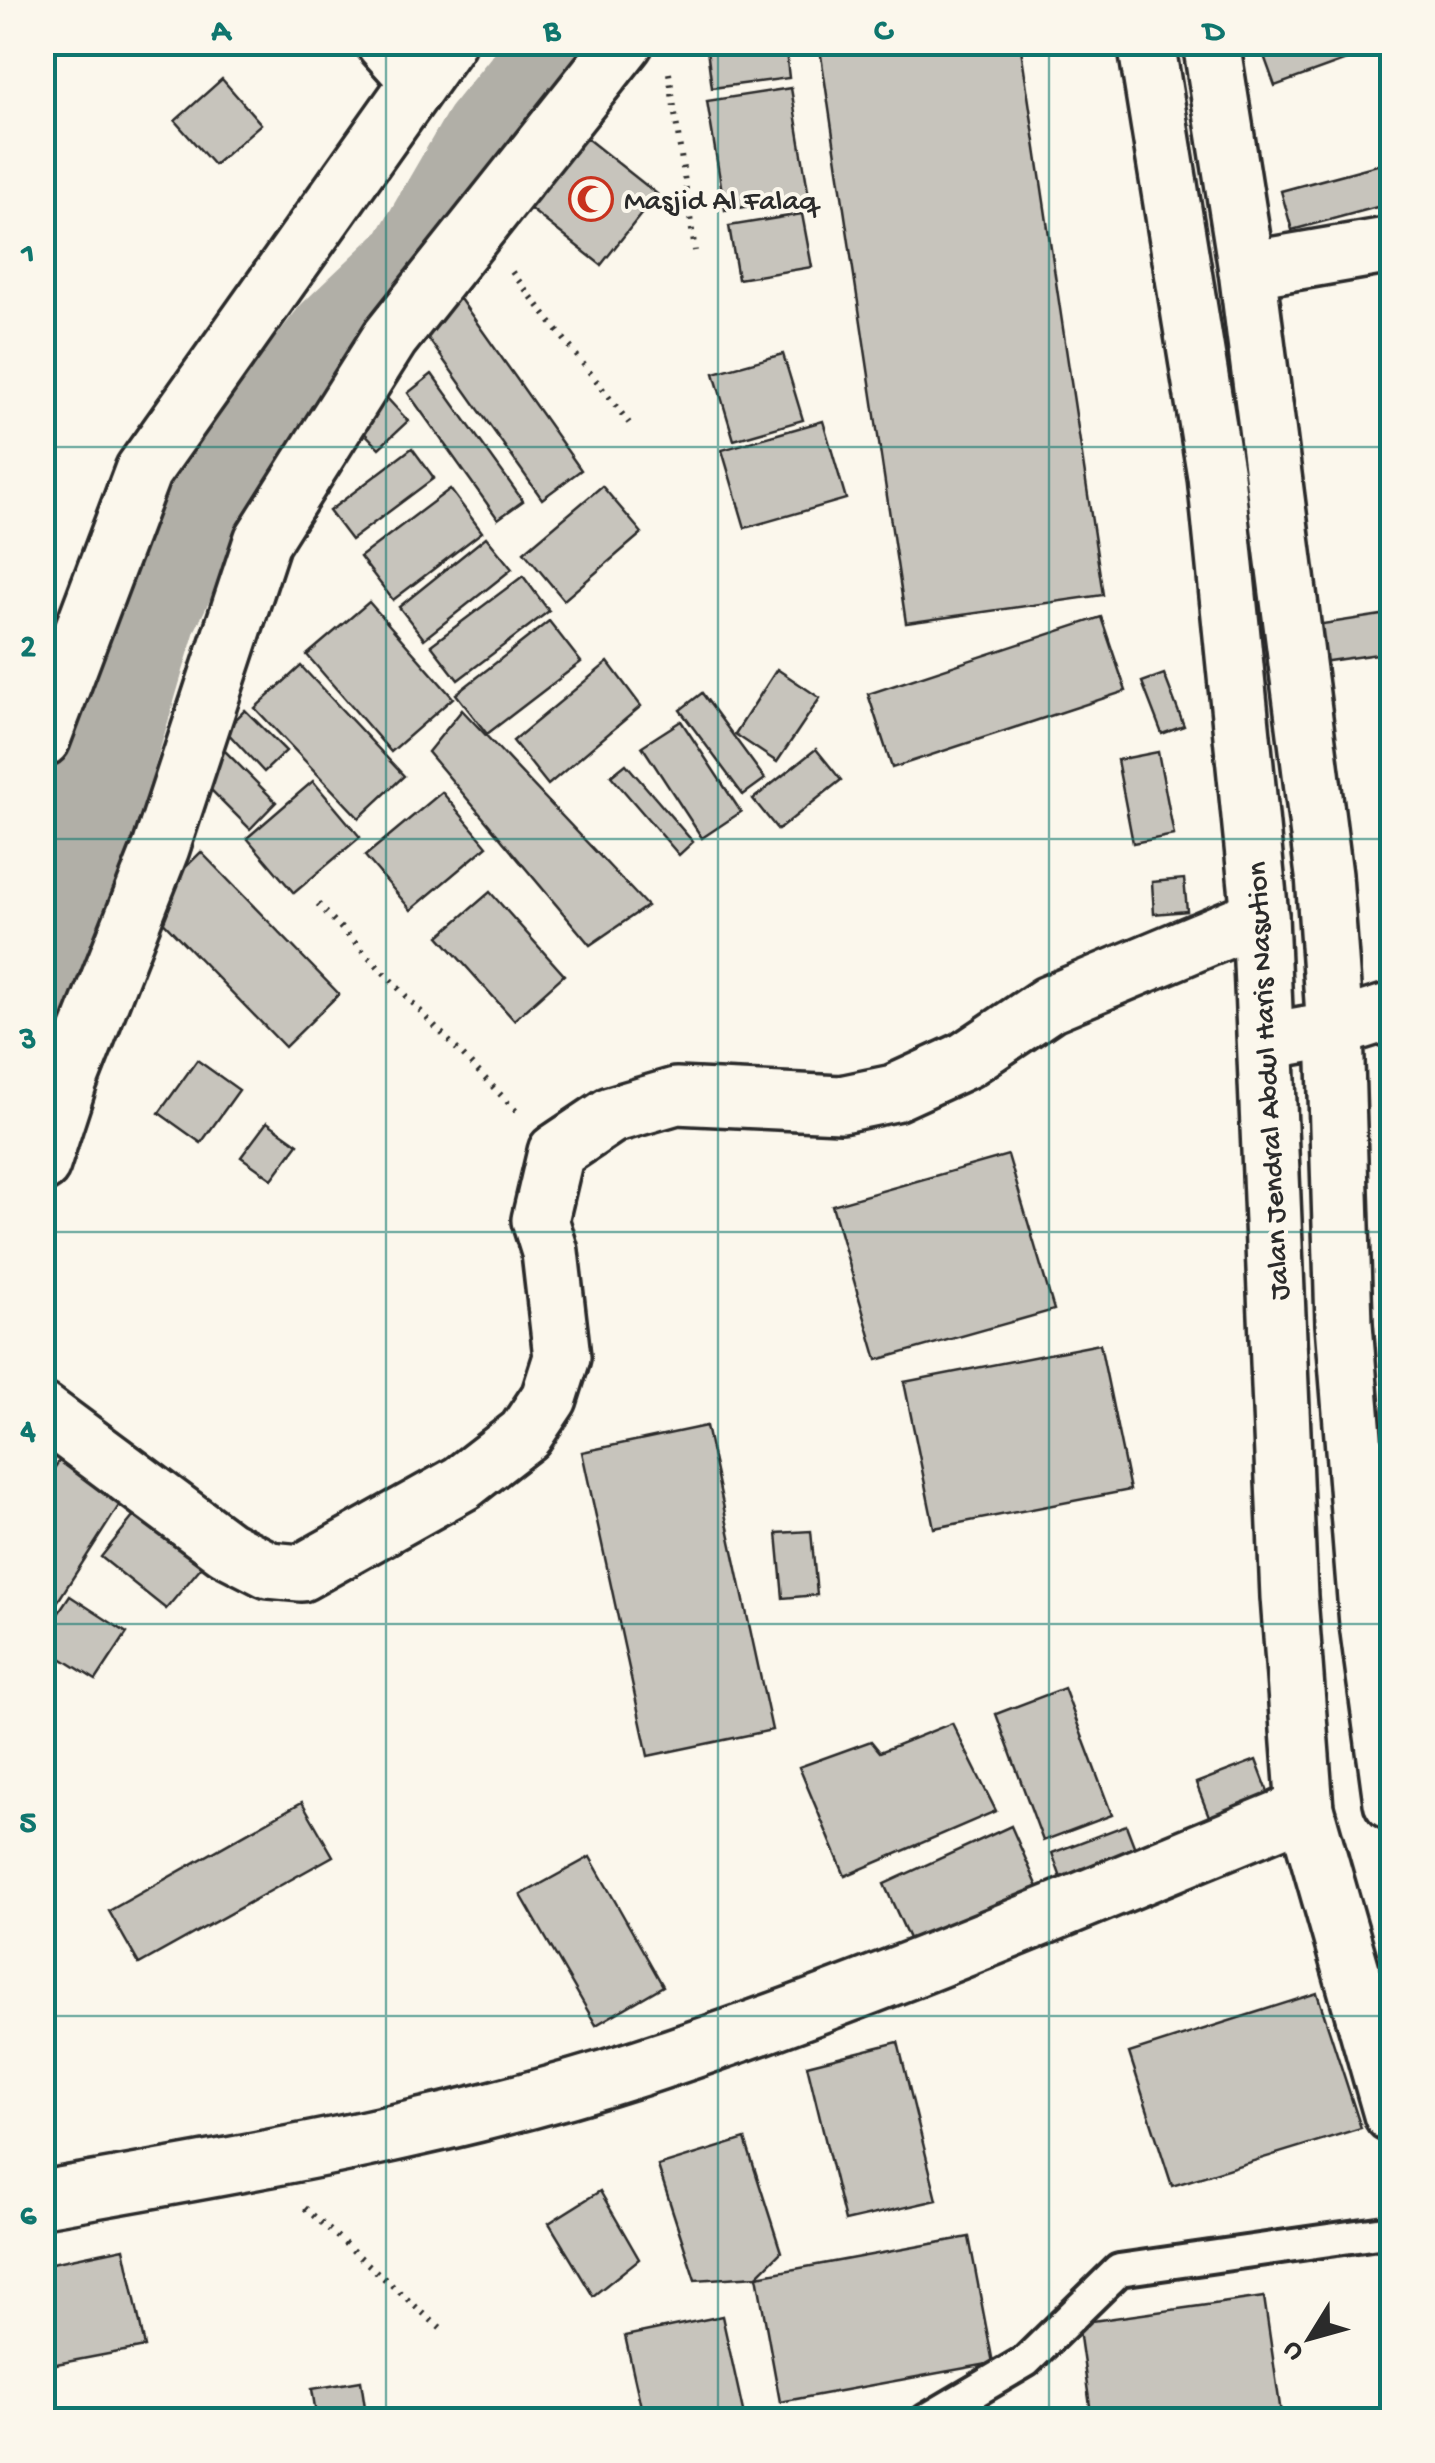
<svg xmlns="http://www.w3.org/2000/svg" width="1435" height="2463" font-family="'Gochi Hand',sans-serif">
<rect width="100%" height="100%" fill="#fbf7ec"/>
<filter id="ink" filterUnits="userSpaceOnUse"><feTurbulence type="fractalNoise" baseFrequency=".01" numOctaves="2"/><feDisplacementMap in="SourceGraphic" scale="20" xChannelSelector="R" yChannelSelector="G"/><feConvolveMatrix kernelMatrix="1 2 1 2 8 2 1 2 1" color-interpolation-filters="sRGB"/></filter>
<g filter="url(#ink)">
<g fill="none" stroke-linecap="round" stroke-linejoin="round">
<!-- river -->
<polyline stroke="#b1afa7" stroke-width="98" points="42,1028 78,915 107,756 149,613 215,478 296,391 337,338 417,262 490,136 566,42"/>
</g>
<!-- building -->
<g fill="#c7c4bc" stroke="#2b2b2b" stroke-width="2.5">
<polygon points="706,42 785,42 789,78 712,88"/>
<polygon points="819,42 1020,42 1103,595 906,623"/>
<polygon points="1259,42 1371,42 1374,50 1275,86"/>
<polygon points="222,79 261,124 214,165 175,121"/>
<polygon points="791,88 809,197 725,210 707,101"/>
<polygon points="580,133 657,194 601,265 524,204"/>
<polygon points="1392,161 1392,203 1292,230 1281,191"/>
<polygon points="802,214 812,267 738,279 729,226"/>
<polygon points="458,296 581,470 542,499 418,324"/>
<polygon points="783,354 803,420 734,440 714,373"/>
<polygon points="432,374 523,501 498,519 408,393"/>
<polygon points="386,397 408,421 379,448 356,424"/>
<polygon points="823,421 846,499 745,528 722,450"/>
<polygon points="412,448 434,478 351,540 329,511"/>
<polygon points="602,486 642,533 564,600 524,552"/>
<polygon points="450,489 482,532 393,600 360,557"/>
<polygon points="486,537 512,569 424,639 399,607"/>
<polygon points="523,576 549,611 458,680 431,645"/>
<polygon points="369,602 453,698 391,752 307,655"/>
<polygon points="1388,614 1392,652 1321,662 1316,625"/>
<polygon points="1101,617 1126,691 892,768 868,694"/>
<polygon points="549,621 581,662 487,734 456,694"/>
<polygon points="608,662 641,706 548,785 513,741"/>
<polygon points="301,666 404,776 359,818 255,708"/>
<polygon points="777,669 820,698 777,762 735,734"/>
<polygon points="1164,674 1184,726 1162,734 1142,682"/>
<polygon points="702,693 765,779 743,795 680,710"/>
<polygon points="245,710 286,751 264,772 225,730"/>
<polygon points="462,710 647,906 590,945 428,752"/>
<polygon points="681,721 741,812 702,838 642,746"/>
<polygon points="220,746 276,802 250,829 194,773"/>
<polygon points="816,749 841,780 778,830 753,799"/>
<polygon points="1158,752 1174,835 1133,843 1117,760"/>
<polygon points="626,764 693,842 679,855 611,776"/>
<polygon points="313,781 360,837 294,893 247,838"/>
<polygon points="442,792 487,846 411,910 365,856"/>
<polygon points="201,852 339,994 285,1047 147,905"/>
<polygon points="1184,879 1187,911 1154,914 1152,882"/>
<polygon points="490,892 564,975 514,1020 439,936"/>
<polygon points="197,1060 239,1090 201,1143 159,1113"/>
<polygon points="267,1122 298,1144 272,1179 241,1157"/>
<polygon points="1008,1155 1054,1310 877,1360 832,1205"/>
<polygon points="1100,1344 1130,1490 934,1528 904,1382"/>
<polygon points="706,1426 772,1730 648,1756 582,1452"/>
<polygon points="59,1461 122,1501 42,1626 42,1487"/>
<polygon points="137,1512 202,1566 166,1609 101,1557"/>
<polygon points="811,1531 817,1595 783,1598 777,1533"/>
<polygon points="70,1596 127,1633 96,1680 42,1646 42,1638"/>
<polygon points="1064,1688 1112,1815 1043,1841 996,1714"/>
<polygon points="952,1723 996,1811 845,1876 799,1767 871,1741 880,1752"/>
<polygon points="1256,1760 1272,1802 1212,1824 1196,1783"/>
<polygon points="302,1802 333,1856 139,1964 109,1911"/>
<polygon points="1126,1825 1136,1851 1061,1878 1052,1853"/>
<polygon points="1011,1826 1038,1887 912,1945 884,1884"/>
<polygon points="590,1857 663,1986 596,2025 521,1895"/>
<polygon points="1317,1993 1361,2128 1172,2186 1129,2053"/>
<polygon points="898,2042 937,2200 845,2221 807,2065"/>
<polygon points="745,2139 781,2252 757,2276 695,2280 658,2166"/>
<polygon points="600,2191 639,2259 593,2296 549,2223"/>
<polygon points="969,2237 993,2363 780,2402 757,2276"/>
<polygon points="124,2248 145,2347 51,2365 42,2323 42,2265"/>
<polygon points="1264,2297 1282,2420 1092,2420 1078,2323"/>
<polygon points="722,2316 745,2420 644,2420 625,2336"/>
<polygon points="361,2381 367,2420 317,2420 312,2389"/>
<polygon points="478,2410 480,2420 411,2420"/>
</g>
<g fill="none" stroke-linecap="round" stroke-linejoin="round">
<!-- service casing -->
<g stroke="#2b2b2b" stroke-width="38">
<polyline id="service" points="926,2420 1026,2361 1119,2270 1392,2231"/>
</g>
<!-- minor casing -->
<g stroke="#2b2b2b" stroke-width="62">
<g id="minor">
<polyline points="384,42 417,79"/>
<polyline points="1247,270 1392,245"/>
<polyline points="42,739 143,471 447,42"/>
<polyline points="1268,1041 1335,1029 1392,1011"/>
<polyline points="42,1164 69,1081 161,848 262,541 390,338 625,42"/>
<polyline points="42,1411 226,1548 269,1570 301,1573 462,1483 525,1434 549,1398 562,1357 550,1252 540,1220 556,1152 611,1115 676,1096 841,1104 894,1093 966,1060 1049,1004 1260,916"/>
<path d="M42,2199C243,2164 448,2130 642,2067C867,1994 1085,1898 1305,1809"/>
</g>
</g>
<!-- trunk casing -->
<g stroke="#2b2b2b" stroke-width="62">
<g id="trunk">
<polyline points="1146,42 1216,476 1260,916 1289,1597 1305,1809 1392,2114"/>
<polyline points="1211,42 1247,270 1324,875 1335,1029 1344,1324 1368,1624 1392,1802"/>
</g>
</g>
<!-- path -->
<g stroke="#2b2b2b" stroke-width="6" stroke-dasharray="2.5 8" stroke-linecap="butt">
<polyline points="669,73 695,251"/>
<polyline points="512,272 629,423"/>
<polyline points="318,904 520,1115"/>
<polyline points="305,2208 441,2329"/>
</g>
<!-- service -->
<use href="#service" stroke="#fbf7ec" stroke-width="30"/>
<!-- minor -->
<use href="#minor" stroke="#fbf7ec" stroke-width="55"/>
<!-- trunk -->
<use href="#trunk" stroke="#fbf7ec" stroke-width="55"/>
</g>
</g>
<!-- grid -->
<path fill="none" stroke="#0f766e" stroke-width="2.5" stroke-opacity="0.55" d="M386,42V2420M718,42V2420M1049,42V2420M42,447H1392M42,839H1392M42,1232H1392M42,1624H1392M42,2016H1392"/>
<!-- icons -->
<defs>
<g id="mosque-ring" transform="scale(2.25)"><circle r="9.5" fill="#fbf7ec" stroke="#c8321e" stroke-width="1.5"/><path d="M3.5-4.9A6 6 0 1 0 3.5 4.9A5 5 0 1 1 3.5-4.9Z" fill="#c8321e"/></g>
</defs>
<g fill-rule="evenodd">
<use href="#mosque-ring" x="591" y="199"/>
</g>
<g text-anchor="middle" stroke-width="8" stroke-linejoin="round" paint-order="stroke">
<!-- poi labels -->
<g font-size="30" fill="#2b2b2b" stroke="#fbf7ec" text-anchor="start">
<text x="624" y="209">Masjid Al Falaq</text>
</g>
<!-- street labels -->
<g font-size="30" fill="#2b2b2b" stroke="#fbf7ec">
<text transform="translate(1266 1081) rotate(-93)" y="10">Jalan Jendral Abdul Haris Nasution</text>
</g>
</g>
<!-- margin -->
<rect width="1435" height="2463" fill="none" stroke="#fbf7ec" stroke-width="110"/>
<!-- north arrow -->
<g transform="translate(1310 2338) rotate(233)" stroke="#fbf7ec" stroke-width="8" paint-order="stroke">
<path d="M0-8L18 38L0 25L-18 38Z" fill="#2b2b2b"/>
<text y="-15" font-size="28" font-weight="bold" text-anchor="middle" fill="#2b2b2b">U</text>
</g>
<rect x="55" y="55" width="1325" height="2353" fill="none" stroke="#0f766e" stroke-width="4"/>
<g font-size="32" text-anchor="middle" font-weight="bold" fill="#0f766e">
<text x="221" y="39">A</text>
<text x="552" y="39">B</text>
<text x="883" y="39">C</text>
<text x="1214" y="39">D</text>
<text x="28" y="262">1</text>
<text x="28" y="655">2</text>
<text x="28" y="1047">3</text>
<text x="28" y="1439">4</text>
<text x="28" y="1831">5</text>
<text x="28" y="2223">6</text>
</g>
</svg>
